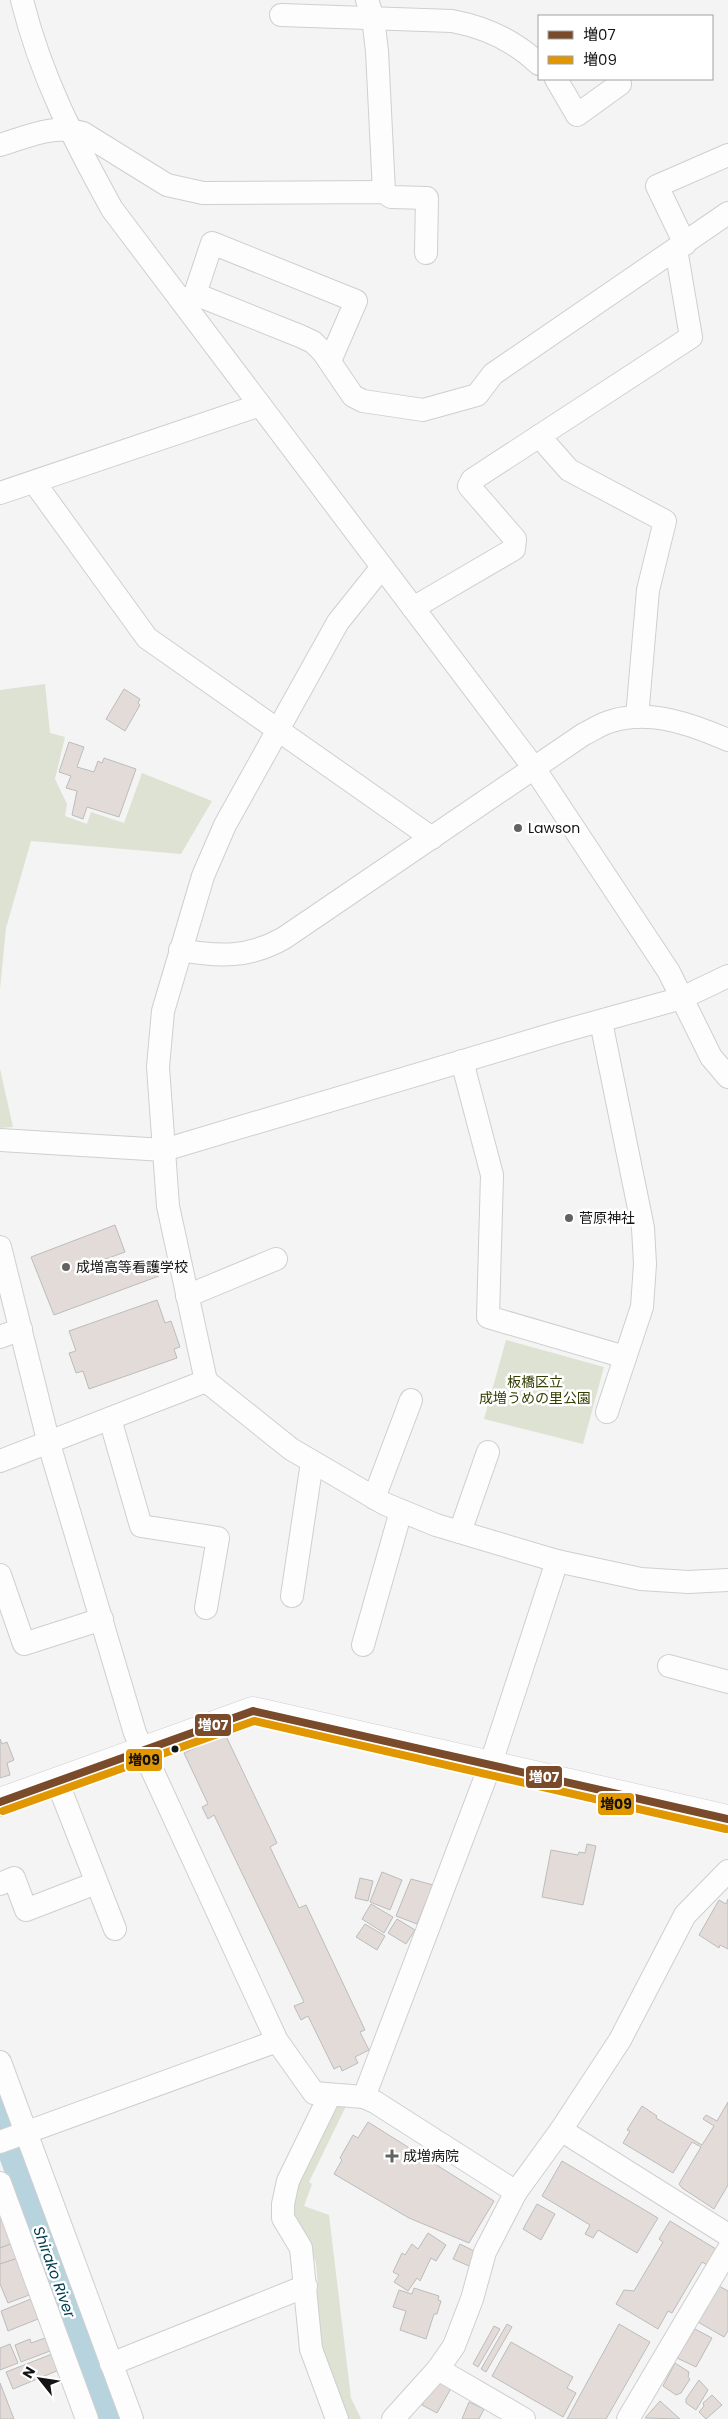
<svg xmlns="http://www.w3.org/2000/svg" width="728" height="2419" font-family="Poppins,'Noto Sans JP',sans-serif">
<rect width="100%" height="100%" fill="#f4f4f5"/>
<!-- green -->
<g fill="#dde2d2">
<polygon points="45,684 50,733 65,737 55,779 67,804 65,816 87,824 91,812 124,823 142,773 212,801 181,854 31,841 6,928 0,989 0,690"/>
<polygon points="0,1069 13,1127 0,1128"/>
<polygon points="506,1340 604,1367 583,1444 484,1419"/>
<polygon points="332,2104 347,2104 309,2182 312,2184 304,2206 329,2215 351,2398 361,2419 345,2419 321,2361 315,2305 318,2286 316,2264 311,2246 294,2219 293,2184"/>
</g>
<!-- water -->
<polygon fill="#b7d3de" points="0,2082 125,2419 95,2419 0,2160"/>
<!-- building -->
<g fill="#e2dbd8" stroke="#bdbcbc">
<polygon points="124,689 140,699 138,703 140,705 125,731 106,719"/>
<polygon points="69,742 84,747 77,767 94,772 98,761 102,763 104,758 136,769 119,817 87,807 83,819 72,815 77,791 66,788 71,776 59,772"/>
<polygon points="115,1225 125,1252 95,1263 98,1271 146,1260 159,1276 54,1315 31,1257"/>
<polygon points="157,1300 165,1323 171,1321 180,1347 174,1349 177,1358 89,1389 83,1371 76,1373 69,1353 76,1351 69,1331"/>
<polygon points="225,1734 277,1843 270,1847 299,1908 306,1905 365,2030 360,2032 369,2050 355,2057 358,2063 342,2071 340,2066 334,2069 308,2016 301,2020 294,2006 304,2002 214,1815 208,1819 202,1807 208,1804 184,1753"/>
<polygon points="0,1739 2,1744 7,1742 14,1760 7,1763 10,1775 0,1778"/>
<polygon points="587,1844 596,1846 583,1905 542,1897 551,1850 578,1855 579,1852 585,1853"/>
<polygon points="382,1872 402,1880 390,1910 370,1902"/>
<polygon points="360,1878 373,1881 368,1901 355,1898"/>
<polygon points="411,1879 433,1885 417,1924 396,1916"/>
<polygon points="728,1899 728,1949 720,1945 719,1948 699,1935 719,1900 726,1904"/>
<polygon points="371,1904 393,1917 384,1933 362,1919"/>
<polygon points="397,1919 415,1930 406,1944 388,1933"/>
<polygon points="365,1924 385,1936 377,1950 356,1937"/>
<polygon points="728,2102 728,2185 714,2209 682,2188 679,2184 701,2147 692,2142 673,2173 623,2143 630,2131 627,2130 642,2106 657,2116 656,2118 702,2145 714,2126 703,2119 706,2115 717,2121"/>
<polygon points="368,2122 494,2201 469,2243 409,2218 334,2174 342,2160 340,2158 353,2135 358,2138"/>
<polygon points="562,2161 658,2218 637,2253 598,2230 593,2238 585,2234 590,2225 542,2196"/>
<polygon points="537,2204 555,2214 541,2240 523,2229"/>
<polygon points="3,2216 13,2243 0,2248 0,2217"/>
<polygon points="670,2221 716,2249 707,2265 702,2262 672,2313 668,2311 658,2329 616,2304 624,2290 634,2291 663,2242 659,2239"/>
<polygon points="428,2233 446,2245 436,2261 431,2258 420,2281 417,2278 408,2291 394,2282 399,2275 393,2272 402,2253 405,2255 412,2244 418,2249"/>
<polygon points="13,2243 18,2258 0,2264 0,2248"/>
<polygon points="460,2244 476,2252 469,2266 453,2259"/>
<polygon points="18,2258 32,2294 8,2303 0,2284 0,2264"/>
<polygon points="719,2286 728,2291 728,2331 724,2337 698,2322"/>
<polygon points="414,2288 439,2296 438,2300 441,2301 437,2314 434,2314 426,2339 400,2330 406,2311 393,2307 399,2290 412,2294"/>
<polygon points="31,2299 38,2319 8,2331 1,2311"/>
<polygon points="507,2324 512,2327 486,2372 481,2369"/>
<polygon points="619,2324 650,2342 606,2419 567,2419"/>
<polygon points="494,2326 500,2329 478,2367 473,2364"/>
<polygon points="695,2329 712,2338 696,2367 677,2358"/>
<polygon points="45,2338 50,2351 21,2362 15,2345 30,2339 31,2343"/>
<polygon points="511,2342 573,2377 567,2388 576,2393 563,2417 492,2376"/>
<polygon points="10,2344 18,2363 0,2370 0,2348"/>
<polygon points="52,2354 59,2370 13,2389 6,2372"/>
<polygon points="675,2363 689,2372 688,2377 690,2379 681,2393 676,2395 663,2386"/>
<polygon points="440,2377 453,2385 437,2413 422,2405"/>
<polygon points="699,2380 708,2390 696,2410 686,2403 686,2399"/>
<polygon points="0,2383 14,2419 0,2419"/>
<polygon points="712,2395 722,2405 706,2419 699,2412 704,2406 703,2403"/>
<polygon points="660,2401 680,2419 645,2418"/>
<polygon points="469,2402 484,2409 479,2419 462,2419"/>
</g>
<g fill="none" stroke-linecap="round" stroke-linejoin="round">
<!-- minor casing -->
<g stroke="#cfcfd0" stroke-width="24">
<g id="minor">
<path d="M22,0C41,77 74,140 112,209L534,768L669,972L711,1057L728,1077"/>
<polyline points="367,0 373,18 377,51 384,192"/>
<path d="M281,15L452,21C484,27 515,41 539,64"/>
<polyline points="556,79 577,115 620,84"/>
<path d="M0,145C30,136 52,124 83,133L167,185L203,193L384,192L391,197L427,198L426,253"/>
<polyline points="685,244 657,186 728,155"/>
<polyline points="195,294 212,243 356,301 330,361"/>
<polyline points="184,302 195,294 300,336 313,342 323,352 353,396 363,401 423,410 477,395 493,374 728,213"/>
<polyline points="539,436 569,470 665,521 648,590 637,717"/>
<polyline points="34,482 147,638 432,838"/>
<polyline points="0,493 260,405"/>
<polyline points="382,567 338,622 225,825 203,876 163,1011 158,1067 168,1206 206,1381 291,1449 385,1504 436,1525 557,1561 641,1579 688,1582 728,1580"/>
<polyline points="413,608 514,549 515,539 469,486 472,480 691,337 676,249"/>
<path d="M180,950C219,957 249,958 284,938L584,734C593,730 602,723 612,721C651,709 693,725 728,740"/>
<polyline points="601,1022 643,1228 645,1264 642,1307 607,1412"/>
<polyline points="462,1061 492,1175 488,1317 625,1357"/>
<polyline points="0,1140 164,1150 560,1032 682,998 728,976"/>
<polyline points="0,1247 49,1444 135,1733 277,2041 314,2093 364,2097 375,2102 516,2192"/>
<polyline points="187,1296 276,1259"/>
<polyline points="0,1337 21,1329"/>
<polyline points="110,1419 141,1526 218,1538 206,1608"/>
<polyline points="0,1461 206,1381"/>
<polyline points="374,1498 411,1400"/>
<polyline points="460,1532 488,1452"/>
<polyline points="0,1575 24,1644 102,1619"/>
<polyline points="292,1596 312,1462"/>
<polyline points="363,1645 401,1511"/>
<polyline points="669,1666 728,1682"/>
<polyline points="57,1781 115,1929"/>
<polyline points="0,1884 14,1878 26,1910 96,1883"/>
<polyline points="0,2062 132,2419"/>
<polyline points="330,2095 288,2181 283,2204 283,2218 301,2248 311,2349 337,2419"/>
<polyline points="364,2097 491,1763 557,1561"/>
<polyline points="561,2130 728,2235"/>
<polyline points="0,2142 277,2041"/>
<polyline points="0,2183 87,2419"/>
<polyline points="111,2364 306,2286"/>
<polyline points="438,2369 524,2419"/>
<polyline points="393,2419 438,2369 454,2346 472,2299 485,2252 516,2192 561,2130 620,2040 685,1915 728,1871"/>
<polyline points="628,2419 728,2250"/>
</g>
</g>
<!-- tertiary casing -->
<g stroke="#cfcfd0" stroke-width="29">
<polyline id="tertiary" points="0,1802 253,1711 728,1819"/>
</g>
<!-- minor -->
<use href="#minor" stroke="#fdfdfe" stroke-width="22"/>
<!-- tertiary -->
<use href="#tertiary" stroke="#fdfdfe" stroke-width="28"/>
<!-- bus-1 casing -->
<g stroke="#fff" stroke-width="11">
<polyline id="bus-1" points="0,1802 253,1711 728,1819"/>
</g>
<!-- bus-2 casing -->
<g stroke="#fff" stroke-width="11">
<polyline id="bus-2" points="3,1811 254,1721 726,1829"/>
</g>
<!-- bus-1 -->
<use href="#bus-1" stroke="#7a4b2a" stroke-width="8"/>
<!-- bus-2 -->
<use href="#bus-2" stroke="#e09702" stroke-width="8"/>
</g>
<!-- markers -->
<g fill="#626263" stroke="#fff" stroke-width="2">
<circle cx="518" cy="828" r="5"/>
<circle cx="569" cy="1218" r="5"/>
<circle cx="66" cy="1267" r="5"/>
<path d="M389.5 2148.5h5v5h5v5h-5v5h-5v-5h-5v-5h5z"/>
</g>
<circle fill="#141415" stroke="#fff" stroke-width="2" cx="175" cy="1749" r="4.5"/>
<g text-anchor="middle" stroke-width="5" stroke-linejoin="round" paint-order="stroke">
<!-- poi labels -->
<g font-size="14" fill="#141415" stroke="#fff" text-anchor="start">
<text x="528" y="833">Lawson</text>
<text x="579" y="1223">菅原神社</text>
<text x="76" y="1272">成増高等看護学校</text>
<text x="403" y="2161">成増病院</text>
</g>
<!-- park labels -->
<g font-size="14" fill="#343d02" stroke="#fff">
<text x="535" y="1387">板橋区立<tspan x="535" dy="16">成増うめの里公園</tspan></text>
</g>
<!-- water labels -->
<g font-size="15" font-style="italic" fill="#054051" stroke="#fff">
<text transform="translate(54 2272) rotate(70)" y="5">Shirako River</text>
</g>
</g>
<g stroke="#fff" stroke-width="2">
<rect x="194" y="1713" width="38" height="24" rx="5" fill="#7a4b2a"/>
<rect x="125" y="1748" width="38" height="24" rx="5" fill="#e09702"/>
<rect x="525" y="1765" width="38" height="24" rx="5" fill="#7a4b2a"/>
<rect x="597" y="1792" width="38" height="24" rx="5" fill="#e09702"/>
</g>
<g font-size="14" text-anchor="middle" font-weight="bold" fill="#fff">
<text x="213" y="1730">増07</text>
<text x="544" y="1782">増07</text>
</g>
<g font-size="14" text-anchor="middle" font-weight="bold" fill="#111">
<text x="144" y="1765">増09</text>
<text x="616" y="1809">増09</text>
</g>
<!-- legend -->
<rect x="538" y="15" width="175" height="65" fill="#ffffff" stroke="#a1a1a1"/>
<rect x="548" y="31" width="25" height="8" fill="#7a4b2a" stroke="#a1a1a1"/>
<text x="583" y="40" font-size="15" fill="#141415">増07</text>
<rect x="548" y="56" width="25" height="8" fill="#e09702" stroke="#a1a1a1"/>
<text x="583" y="65" font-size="15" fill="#141415">増09</text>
<!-- north arrow -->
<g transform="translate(40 2379) rotate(300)" stroke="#ffffff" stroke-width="4" paint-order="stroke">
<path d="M0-4L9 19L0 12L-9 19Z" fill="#141415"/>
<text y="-8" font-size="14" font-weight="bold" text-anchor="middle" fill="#141415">N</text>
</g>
</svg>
